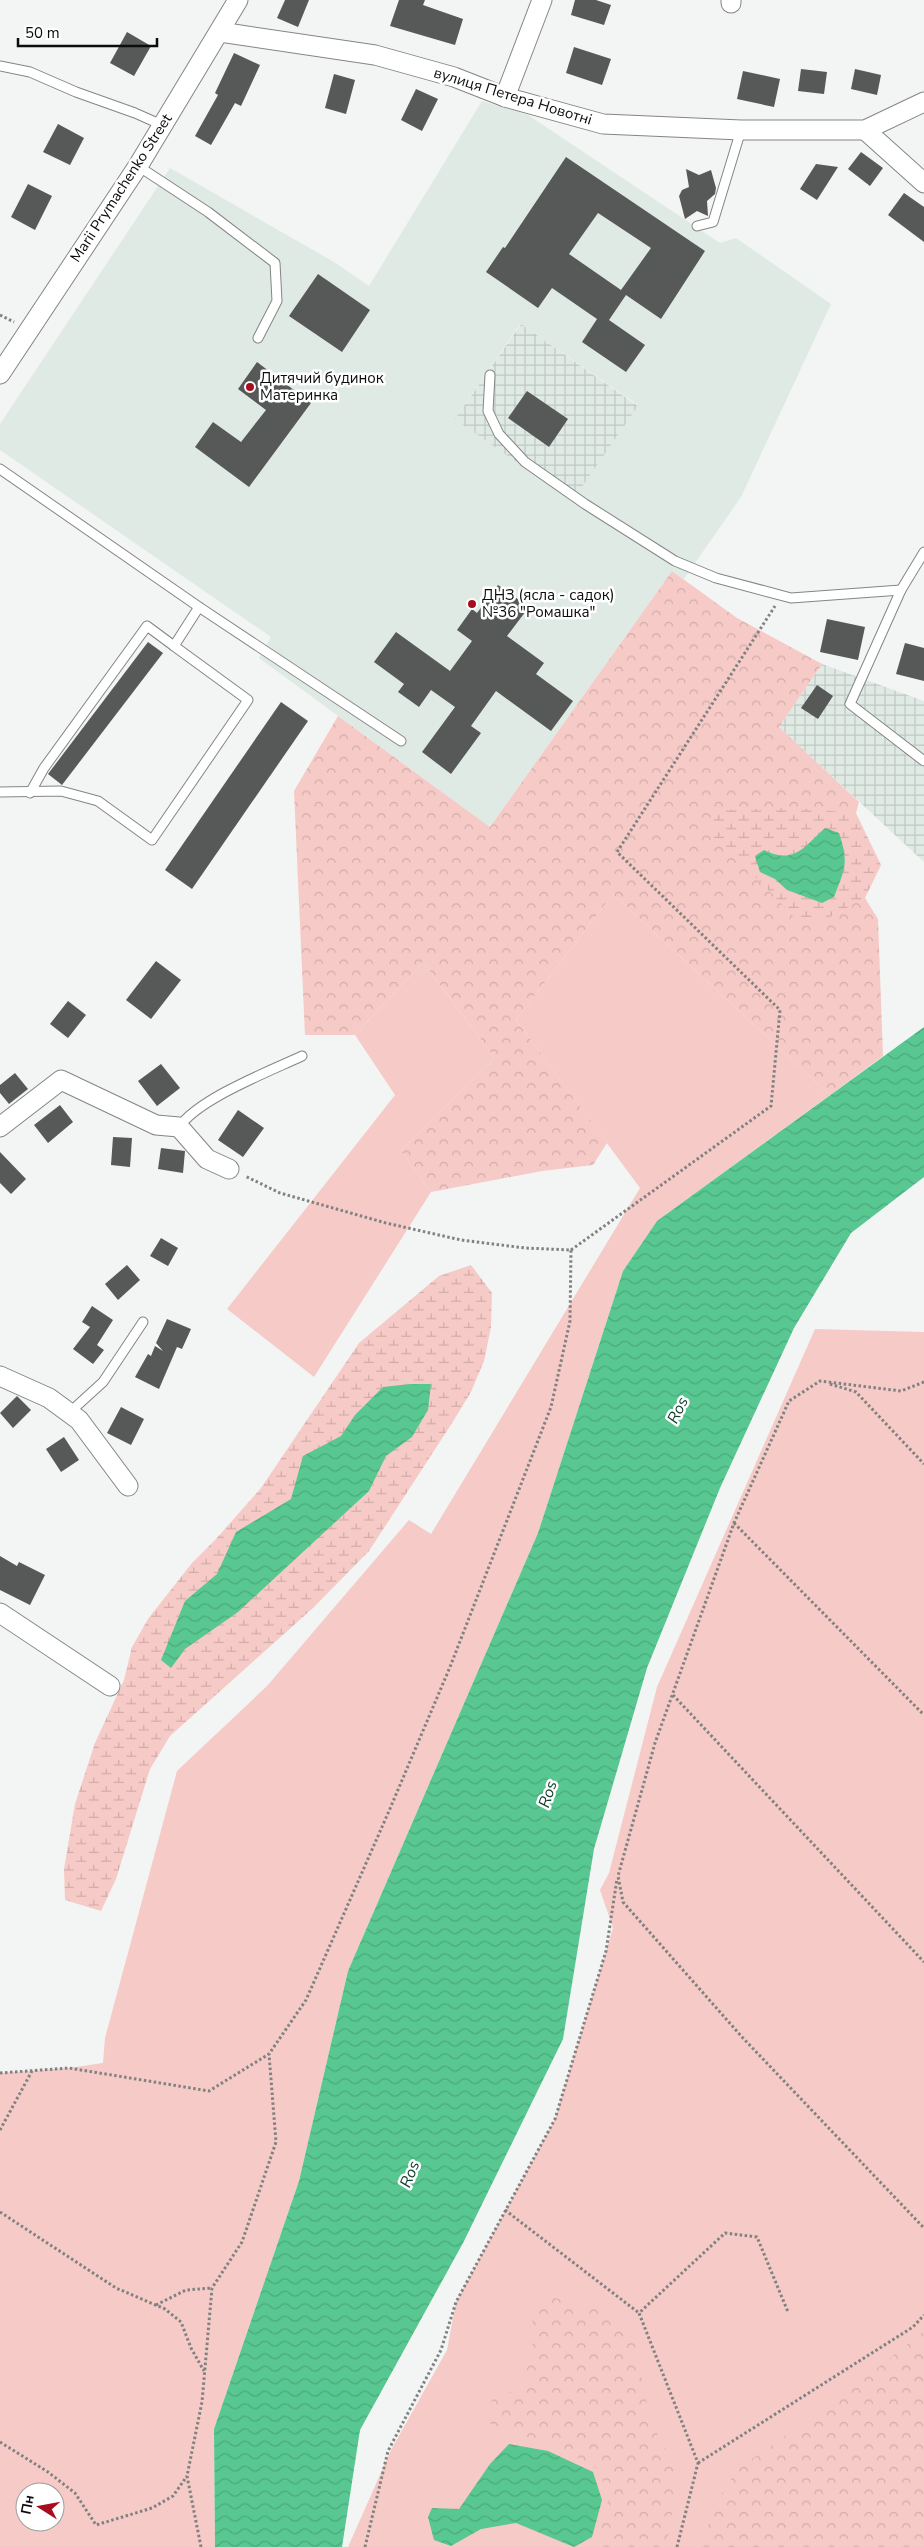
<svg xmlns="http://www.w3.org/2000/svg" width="924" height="2547" font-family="'Nunito Sans',sans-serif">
<defs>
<pattern id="industrial-grid" width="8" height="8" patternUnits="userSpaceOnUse" patternTransform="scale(1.25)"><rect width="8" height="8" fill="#e0eae5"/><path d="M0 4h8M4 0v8" fill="none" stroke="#bfc8c3"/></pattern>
<pattern id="forest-crowns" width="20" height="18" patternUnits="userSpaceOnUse" patternTransform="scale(1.25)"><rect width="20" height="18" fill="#f6cac6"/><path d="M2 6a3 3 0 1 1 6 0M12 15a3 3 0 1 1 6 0" fill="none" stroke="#d2aca9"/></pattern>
<pattern id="wetland-marsh" width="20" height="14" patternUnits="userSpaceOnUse" patternTransform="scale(1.25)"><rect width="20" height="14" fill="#f6cac6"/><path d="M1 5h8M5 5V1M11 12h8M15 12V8" fill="none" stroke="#d2aca9"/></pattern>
<pattern id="water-waves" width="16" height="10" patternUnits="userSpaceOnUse" patternTransform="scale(1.25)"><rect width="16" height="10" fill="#58c791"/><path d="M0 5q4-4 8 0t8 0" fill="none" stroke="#4baa7c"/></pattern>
</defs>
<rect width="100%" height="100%" fill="#f2f5f3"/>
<!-- built -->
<path fill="#e0eae5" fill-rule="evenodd" d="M482,101L528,115L720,243L736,238L831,304L741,497L684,579L672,571L490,827L259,658L271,637L0,450V424L170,168L334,262L369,286ZM520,324H521L638,405L455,419Z"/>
<!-- industrial -->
<g fill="url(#industrial-grid)">
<polygon points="521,324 638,406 572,501 455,419"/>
<polygon points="822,664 924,701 924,862 779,727"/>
</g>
<!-- green -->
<g fill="#f6cac6" fill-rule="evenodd">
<path d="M613,894L830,1095L657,1221L623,1271L538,1533L348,1971L299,2181L214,2429L215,2547H0V2073L69,2068L103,2063L105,2038L177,1771L267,1686L409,1520L431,1534L640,1188L516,1020ZM25,2492H55V2522H25Z"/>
<polygon points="423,962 495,1058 401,1151 431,1192 314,1377 227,1309 395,1095 355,1035"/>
<polygon points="815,1329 924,1332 924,2547 348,2547 391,2450 447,2350 456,2302 555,2119 613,1928 600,1890 609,1873 657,1687"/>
</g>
<!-- forest -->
<g fill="url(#forest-crowns)">
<polygon points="672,571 737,618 822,664 779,727 859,802 856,813 839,833 834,897 865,898 878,919 883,1056 830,1095 613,894 516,1020 607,1143 593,1165 542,1171 431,1192 401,1151 495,1058 423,962 355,1035 305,1035 294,791 338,716 490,827"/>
<polygon points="542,2295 602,2309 632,2330 651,2423 678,2471 671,2524 665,2547 596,2547 609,2497 598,2469 554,2445 508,2431 484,2421 492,2400 523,2386 533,2342 532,2313"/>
<polygon points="924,2331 924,2547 702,2547 713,2507 738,2469 851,2389"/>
</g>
<!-- wetland -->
<g fill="url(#wetland-marsh)">
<polygon points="795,808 856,813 881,865 865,898 824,920 797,920 748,869 714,840 709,819 722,810"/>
<polygon points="471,1265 492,1293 491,1327 484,1361 471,1392 452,1423 369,1551 313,1608 170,1736 150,1769 116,1879 101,1911 65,1900 64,1869 75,1804 95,1743 124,1680 132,1647 148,1619 192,1563 216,1539 261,1488 359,1343 439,1276"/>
</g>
<!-- water -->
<g fill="url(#water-waves)">
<path d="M825,828L839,833C849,863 845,868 834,897L822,903L787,890L775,879L760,872L755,856L764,850C794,865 804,847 825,828Z"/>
<polygon points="924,1027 924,1177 851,1233 794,1328 720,1488 647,1668 594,1849 563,2039 463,2243 360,2430 342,2547 215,2547 214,2429 299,2181 348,1971 538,1533 623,1271 657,1221"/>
<polygon points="410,1384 431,1384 428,1410 412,1437 386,1456 369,1491 238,1612 185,1649 171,1668 161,1660 185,1601 217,1574 236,1532 291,1499 303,1456 341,1436 355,1415 383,1387"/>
<polygon points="509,2444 548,2451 593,2472 602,2500 592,2537 574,2547 516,2523 481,2529 451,2546 434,2540 428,2517 432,2508 459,2509 490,2464"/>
</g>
<!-- building -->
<g fill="#565957" fill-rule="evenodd">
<polygon points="285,0 309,0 298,27 277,18"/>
<polygon points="399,0 425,0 423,5 463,19 455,45 390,26"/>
<polygon points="575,0 596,0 611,5 604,25 571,15"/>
<polygon points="127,32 151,46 134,76 110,63"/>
<polygon points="574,47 611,59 602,85 566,73"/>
<polygon points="234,53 260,65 241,106 235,103 211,145 195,136 218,95 215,93"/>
<polygon points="801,69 827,72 824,94 798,91"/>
<polygon points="855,69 881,75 877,95 851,89"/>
<polygon points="743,71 780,79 774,107 737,99"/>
<polygon points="334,74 355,80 346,114 325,108"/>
<polygon points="416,89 438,99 422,131 401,120"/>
<polygon points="58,124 84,138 70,165 43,152"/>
<polygon points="861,152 883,168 870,186 848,169"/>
<path d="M566,157L705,251L661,319L626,295L609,320L645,345L626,372L582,342L597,319L552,288L538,308L486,272L503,247L505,248ZM598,213L651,248L621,290L569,254Z"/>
<polygon points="816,164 838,167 817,200 800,189"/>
<polygon points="686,169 699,175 711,170 716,188 715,194 707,201 708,216 697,211 685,219 679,196 682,190 689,187"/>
<polygon points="28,184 52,196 35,230 11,217"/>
<polygon points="904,193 924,207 924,242 888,215"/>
<polygon points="318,274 370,310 342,352 289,316"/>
<polygon points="257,362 311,403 249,487 195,447 213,422 241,442 266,410 238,389"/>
<polygon points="527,391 568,419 549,447 508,418"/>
<polygon points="498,585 529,607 507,636 544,663 536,674 573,701 551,731 496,691 471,726 481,733 451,774 422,752 455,707 431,690 419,707 398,692 404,684 374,662 396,632 450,671 472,641 457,630 472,609 477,613"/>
<polygon points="827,619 865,627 858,660 820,652"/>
<polygon points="148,642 163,653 62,785 48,774"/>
<polygon points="905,643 924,648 924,681 896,674"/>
<polygon points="817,685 833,696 818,719 801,708"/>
<polygon points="281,702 308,721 192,889 165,870"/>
<polygon points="156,961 181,980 151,1019 126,1000"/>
<polygon points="68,1001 86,1015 68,1038 50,1024"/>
<polygon points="161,1064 180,1088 157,1106 138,1081"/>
<polygon points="15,1073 28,1089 9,1104 0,1093 0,1085"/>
<polygon points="60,1105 73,1122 48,1143 34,1125"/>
<polygon points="238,1110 264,1128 243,1157 218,1140"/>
<polygon points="113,1137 132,1138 130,1167 111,1165"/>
<polygon points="161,1148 185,1151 183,1173 158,1169"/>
<polygon points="0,1152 26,1179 11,1194 0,1183"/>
<polygon points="161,1238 178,1248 168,1266 150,1256"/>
<polygon points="127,1265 140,1280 118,1300 105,1284"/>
<polygon points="92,1306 113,1320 97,1345 104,1350 93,1364 73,1349 90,1327 82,1322"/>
<polygon points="167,1319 191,1329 182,1349 177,1347 159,1389 135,1377 148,1354 151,1356 155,1346 163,1351 156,1343"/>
<polygon points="17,1396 31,1410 13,1428 0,1413"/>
<polygon points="121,1407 144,1419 131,1445 107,1433"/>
<polygon points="64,1437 79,1460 61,1472 46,1449"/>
<polygon points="0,1556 17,1566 19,1562 45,1575 30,1605 0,1590"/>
</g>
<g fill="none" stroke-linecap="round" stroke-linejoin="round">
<!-- lane casing -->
<g stroke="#838684" stroke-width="11">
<g id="lane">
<polyline points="0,66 30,72 76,92 135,113 162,125"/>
<polyline points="138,166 208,212 275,263 277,301 258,338"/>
<polyline points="697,226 713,222 741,130"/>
<polyline points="490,375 488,411 499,434 525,462 585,504 675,561 716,578 791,598 901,590"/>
<polyline points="0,469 199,607 401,741"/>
<polyline points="924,552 901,590 850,704 924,761"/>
<polyline points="0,792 61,791 98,801 152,840 248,700 174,646 199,607"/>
<polyline points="30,793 44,768 147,626 174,646"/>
<path d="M179,1127C200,1098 268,1072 302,1056"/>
<polyline points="69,1413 103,1382 143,1322"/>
</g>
</g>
<!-- street casing -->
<g stroke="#838684" stroke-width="21">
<g id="street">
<polyline points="731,3 731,0"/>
<polyline points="220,32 375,55 454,77 505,97 603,124 741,130 865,130 924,102"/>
<polyline points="505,97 542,0"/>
<polyline points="865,130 924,183"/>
<polyline points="0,374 138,166 238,0"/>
<polyline points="0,1127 61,1080 156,1125 179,1127 207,1159 229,1169"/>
<polyline points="0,1376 49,1398 79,1420 128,1486"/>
<polyline points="0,1613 110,1686"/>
</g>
</g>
<!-- path -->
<g stroke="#808281" stroke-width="3" stroke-dasharray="2.5 2.5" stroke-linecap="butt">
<polyline points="0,315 14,322"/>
<polyline points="571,1250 771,1106 780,1010 617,852 775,606"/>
<polyline points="924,1382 901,1391 820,1381 789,1401 734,1523 655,1743 618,1876 623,1902 742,2037 924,2228"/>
<polyline points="830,1384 856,1392 924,1464"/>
<polyline points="734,1523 924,1715"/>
<polyline points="673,1695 924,1962"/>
<polyline points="0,2073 69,2068 209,2091 269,2054 306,2000 389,1811 450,1667 551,1407 570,1321 571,1250 525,1248 461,1240 386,1223 280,1193 245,1176"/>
<polyline points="0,2130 32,2071"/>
<polyline points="505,2210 639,2313"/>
<polyline points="0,2212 116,2288 165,2309 181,2322 191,2348 204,2371"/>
<polyline points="156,2305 186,2290 212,2288"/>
<polyline points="0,2442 48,2472 75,2493 96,2525 152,2508 173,2496 187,2476"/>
<polyline points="698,2463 913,2327 924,2315"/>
<polyline points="201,2547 187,2476 202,2402 212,2288 242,2242 276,2142 269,2054"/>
<polyline points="365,2547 388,2451 441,2350 456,2302 555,2119 606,1951 617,1879"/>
<polyline points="677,2547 698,2463 639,2313 725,2233 757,2237 788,2312"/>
</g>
<!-- lane -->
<use href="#lane" stroke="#fff" stroke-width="9"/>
<!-- street -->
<use href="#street" stroke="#fff" stroke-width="19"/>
</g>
<!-- markers -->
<g fill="#a60d1e" stroke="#fff" stroke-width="2">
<circle cx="250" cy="387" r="5"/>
<circle cx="472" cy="604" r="5"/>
</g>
<g text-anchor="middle" stroke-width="5" stroke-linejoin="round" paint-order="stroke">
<!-- street labels -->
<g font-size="15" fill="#0b0c0c" stroke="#fff">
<text transform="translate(513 96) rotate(17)" y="5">вулиця Петера Новотні</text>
<text transform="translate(121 188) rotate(-57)" y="5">Marii Prymachenko Street</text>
</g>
<!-- poi labels -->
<g font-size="15" fill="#0b0c0c" stroke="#fff" text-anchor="start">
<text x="260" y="383">Дитячий будинок<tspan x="260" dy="17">Материнка</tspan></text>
<text x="482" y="600">ДНЗ (ясла - садок)<tspan x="482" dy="17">№36 "Ромашка"</tspan></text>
</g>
<!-- water labels -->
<g font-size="16" font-style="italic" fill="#12412b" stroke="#fff">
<text transform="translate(677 1410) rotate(-64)" y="6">Ros</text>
<text transform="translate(547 1794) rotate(-72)" y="6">Ros</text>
<text transform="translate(409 2174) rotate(-68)" y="6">Ros</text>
</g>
</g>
<!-- north arrow -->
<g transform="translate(40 2507) rotate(281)"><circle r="24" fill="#ffffff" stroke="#9d9e9e"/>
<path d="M0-4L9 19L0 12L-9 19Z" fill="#a60d1e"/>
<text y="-8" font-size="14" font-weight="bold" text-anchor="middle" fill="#0b0c0c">Пн</text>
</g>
<!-- scale -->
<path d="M18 38v8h139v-8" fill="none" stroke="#0b0c0c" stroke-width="2.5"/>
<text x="25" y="38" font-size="15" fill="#0b0c0c" stroke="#ffffff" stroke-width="4" paint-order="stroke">50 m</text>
</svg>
